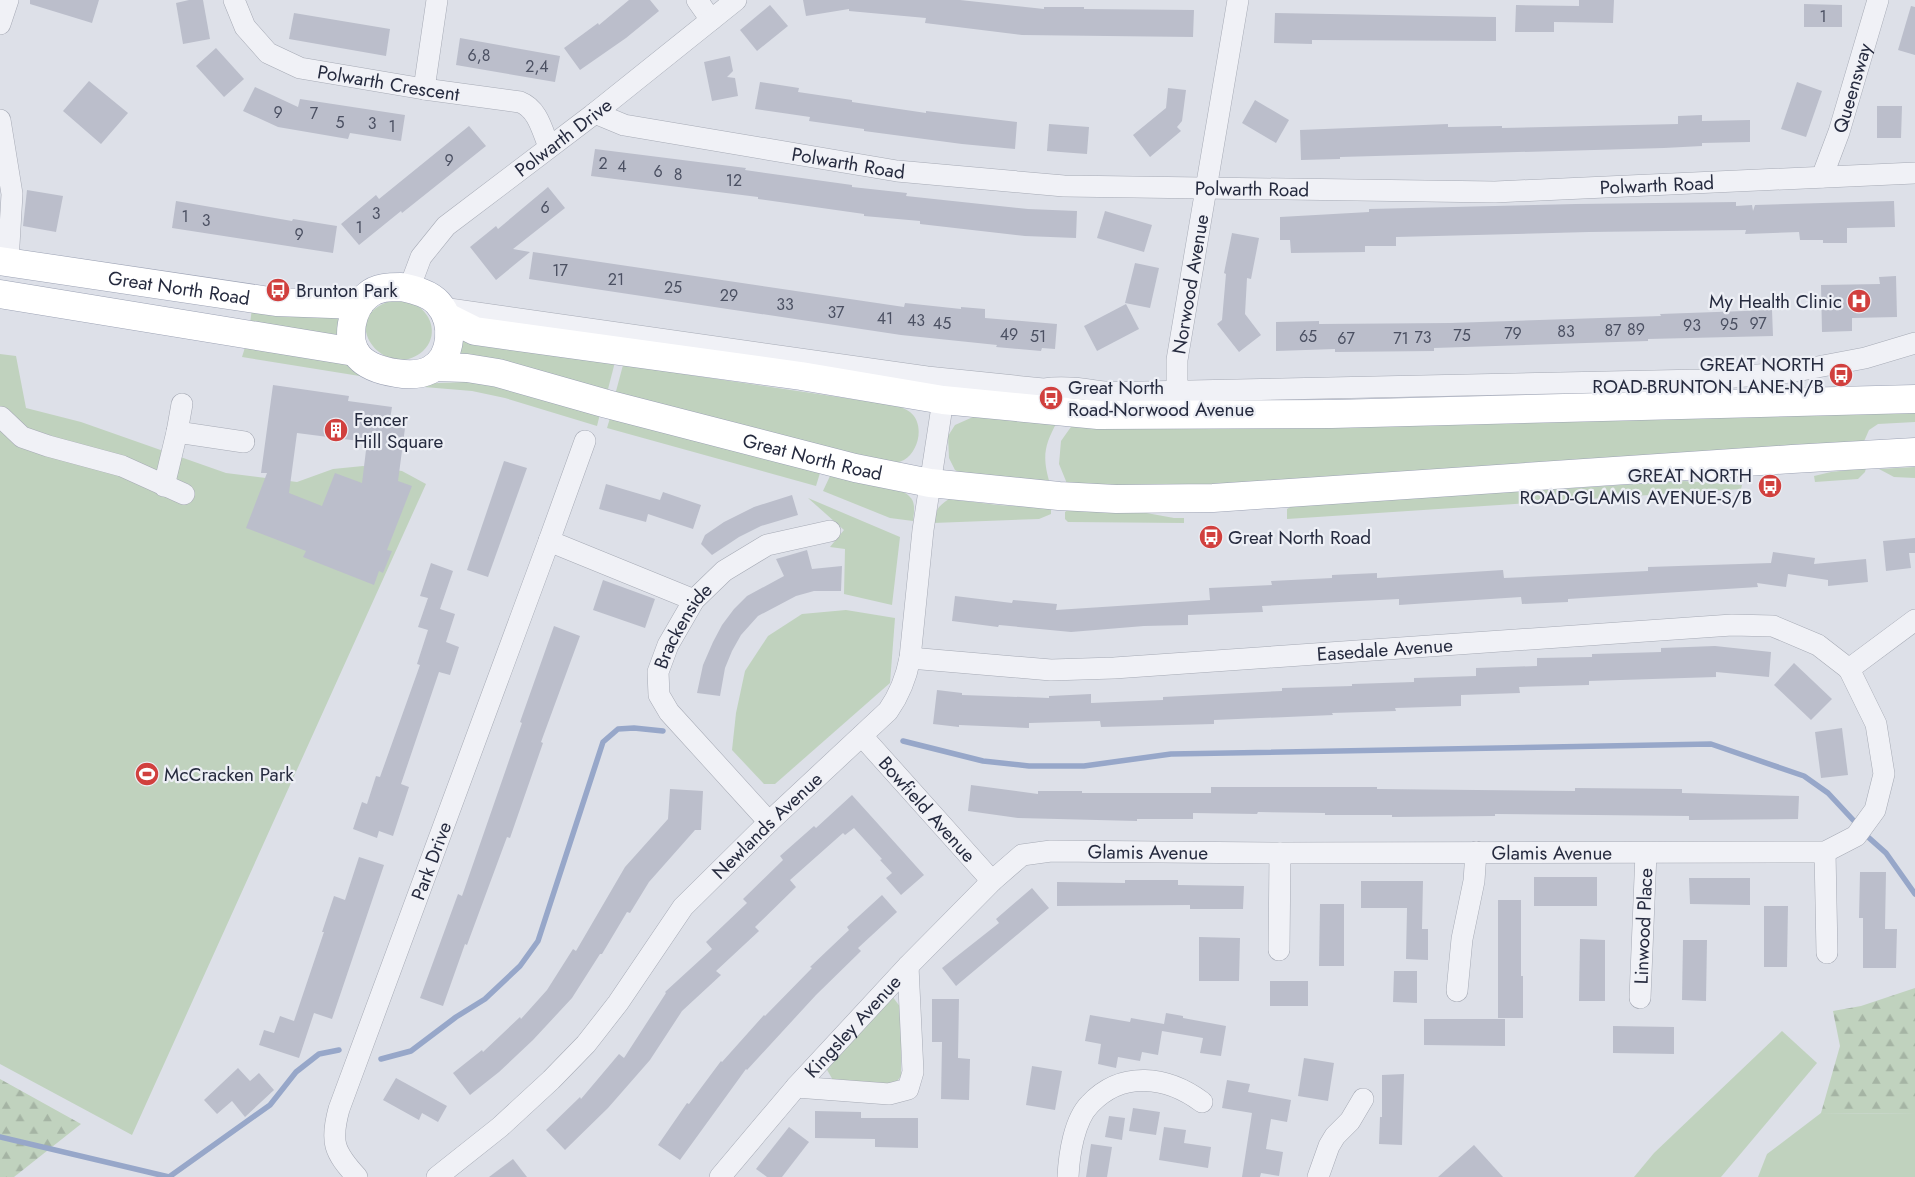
<svg xmlns="http://www.w3.org/2000/svg" width="1915" height="1177" font-family="Jost,sans-serif">
<defs>
<pattern id="forest-firs" width="22" height="20" patternUnits="userSpaceOnUse" patternTransform="scale(1.25)"><rect width="22" height="20" fill="#c0d2be"/><path d="M5 1l3.5 6h-7zM16 11l3.5 6h-7z" fill="#a5b4a4"/></pattern>
</defs>
<rect width="100%" height="100%" fill="#dde0e8"/>
<!-- green -->
<g fill="#c0d2be">
<path d="M394,300C402,301 410,301 416,305C433,315 438,337 423,351C386,384 332,316 394,300Z"/>
<polygon points="252,308 343,317 342,338 250,324"/>
<polygon points="459,338 615,362 607,393 453,359"/>
<polygon points="246,344 338,360 372,377 372,378 242,357"/>
<polygon points="0,354 16,356 26,408 81,422 226,473 297,482 333,469 363,466 402,471 426,484 132,1135 0,1064"/>
<path d="M623,365L899,406C903,408 907,410 910,412C925,424 919,451 904,460C898,463 890,464 884,465L615,395Z"/>
<polygon points="466,382 489,384 600,414 597,426 505,398 472,391 412,386 412,384"/>
<polygon points="1915,411 1915,422 1878,424 1869,430 1862,446 1251,488 1068,486 1059,464 1061,441 1073,424"/>
<path d="M973,417L1057,422C1044,446 1042,457 1050,484L970,479L955,470L949,458L948,436L955,425Z"/>
<polygon points="610,418 820,473 816,486 607,428"/>
<polygon points="1915,467 1915,478 1894,477 1879,469"/>
<polygon points="1866,468 1865,472 1858,479 1815,482 1814,476 1831,472"/>
<path d="M830,476L899,490C916,497 915,505 913,521L890,518L823,491Z"/>
<polygon points="1683,481 1742,485 1741,489 1287,519 1287,509 1292,506"/>
<polygon points="808,498 900,537 892,605 844,594 845,549 830,547 844,530"/>
<path d="M949,499L998,505L1051,508V514L1039,519L933,523C935,511 938,506 949,499Z"/>
<polygon points="1069,509 1141,512 1174,518 1184,518 1184,523 1068,522 1065,519 1065,512"/>
<polygon points="846,610 895,618 890,683 775,784 764,784 732,750 736,713 745,671 768,636 802,614"/>
<polygon points="892,996 901,1008 901,1076 894,1085 834,1082 826,1068"/>
<polygon points="1782,1031 1817,1063 1721,1177 1634,1177 1654,1153"/>
<polygon points="1821,1113 1915,1114 1915,1177 1758,1177 1767,1154"/>
</g>
<!-- forest -->
<g fill="url(#forest-firs)">
<polygon points="1915,988 1915,1114 1821,1113 1840,1046 1833,1011 1861,1006"/>
<polygon points="0,1079 81,1124 14,1177 0,1177"/>
</g>
<g fill="none" stroke-linecap="round" stroke-linejoin="round">
<!-- stream -->
<g stroke="#97a7c9" stroke-width="5.5">
<polyline points="903,741 983,761 1029,766 1084,766 1171,754 1711,744 1804,776 1828,793 1855,822"/>
<polyline points="1868,837 1886,853 1915,894"/>
<polyline points="381,1059 411,1051 456,1017 485,999 520,966 538,941 603,742 618,729 634,728 663,731"/>
<polyline points="0,1137 169,1177 270,1105 296,1072 319,1054 339,1050"/>
</g>
</g>
<!-- building -->
<g fill="#bbbecb" fill-rule="evenodd">
<polygon points="30,0 99,0 92,23 30,4"/>
<polygon points="189,0 203,0 210,39 183,44 176,3"/>
<polygon points="629,0 650,0 659,11 626,38 580,70 564,48 598,23 599,25"/>
<polygon points="803,0 960,0 1044,9 1044,7 1084,7 1084,9 1194,10 1193,37 1022,35 925,23 926,18 849,11 849,9 806,16"/>
<polygon points="1579,0 1614,0 1613,23 1554,22 1554,32 1515,32 1516,5 1579,6"/>
<polygon points="1804,4 1842,5 1842,27 1804,27"/>
<polygon points="770,5 788,26 757,51 740,30"/>
<polygon points="1911,6 1915,7 1915,55 1898,50"/>
<polygon points="294,13 390,29 386,56 289,39"/>
<polygon points="1275,13 1496,17 1496,41 1312,40 1312,44 1274,43"/>
<polygon points="460,38 560,56 555,82 456,65"/>
<polygon points="216,48 244,79 224,97 196,66"/>
<polygon points="730,56 733,71 727,77 735,78 738,96 712,101 704,62"/>
<polygon points="89,81 128,113 101,144 63,111"/>
<polygon points="760,82 799,88 798,92 852,100 852,102 926,113 926,111 1017,122 1015,149 962,144 864,131 864,129 809,121 810,117 755,109"/>
<polygon points="1797,82 1822,91 1806,137 1781,129"/>
<polygon points="255,87 298,107 300,99 405,115 401,141 350,133 348,139 278,127 243,111"/>
<polygon points="1168,88 1186,90 1182,121 1177,127 1181,131 1150,157 1133,135 1166,108"/>
<polygon points="1255,100 1289,120 1276,143 1242,123"/>
<polygon points="1877,106 1902,106 1901,138 1877,138"/>
<polygon points="1702,115 1702,121 1750,120 1750,142 1702,143 1702,146 1664,148 1340,157 1340,159 1301,160 1300,130 1448,124 1448,127 1502,126 1502,128 1678,124 1678,116"/>
<polygon points="1049,124 1089,127 1087,154 1047,151"/>
<polygon points="469,126 486,146 402,213 401,211 359,245 341,224 376,195 379,199"/>
<polygon points="595,149 746,168 745,170 852,185 852,187 907,193 906,196 1028,209 1077,211 1076,238 1025,236 920,224 920,221 864,216 864,214 758,199 758,197 591,176"/>
<polygon points="548,187 565,208 513,249 530,252 496,280 470,247 496,226 498,229"/>
<polygon points="27,190 63,196 56,232 23,226"/>
<polygon points="176,201 292,221 293,219 337,226 333,253 172,228"/>
<polygon points="1894,201 1895,227 1847,228 1847,243 1823,243 1823,240 1800,240 1799,232 1745,234 1746,230 1589,232 1396,237 1396,246 1365,246 1365,252 1291,253 1290,240 1280,240 1280,217 1369,212 1369,209 1576,204 1736,202 1736,206 1752,205 1753,211 1755,205"/>
<polygon points="1105,211 1152,225 1144,252 1097,238"/>
<polygon points="1232,233 1259,238 1251,279 1247,278 1245,314 1261,335 1239,352 1217,324 1222,320 1226,274 1224,273"/>
<polygon points="533,252 904,307 905,303 961,309 961,307 985,309 985,318 1057,324 1055,349 1042,348 1041,351 996,347 997,345 901,335 529,279"/>
<polygon points="1135,263 1159,268 1150,308 1125,303"/>
<polygon points="1896,276 1897,317 1852,318 1852,331 1822,332 1821,285 1880,284 1879,277"/>
<polygon points="1126,304 1139,329 1097,351 1084,326"/>
<polygon points="1772,310 1773,336 1648,339 1648,341 1434,348 1434,351 1335,352 1335,349 1276,351 1276,322 1319,321 1319,324 1451,323 1661,316 1660,314"/>
<path d="M273,385L349,396L348,401L392,407L389,426L405,428L398,481L412,486L387,550L392,551L383,573L379,571L374,585L303,557L306,551L246,528L267,473H261ZM297,433L367,442L362,483L335,473L322,506L289,493Z"/>
<polygon points="504,461 527,468 488,577 467,570"/>
<polygon points="606,484 660,500 663,492 701,505 693,529 648,514 646,522 599,509"/>
<polygon points="792,495 798,515 761,526 739,537 712,555 701,544 705,535 724,522 754,507"/>
<polygon points="1915,538 1915,553 1909,553 1911,568 1886,571 1883,541"/>
<polygon points="807,550 812,569 842,566 841,591 814,591 796,596 758,616 741,635 732,651 725,668 720,696 697,693 703,665 713,642 722,625 734,609 747,596 784,576 776,559"/>
<polygon points="1773,552 1815,558 1814,564 1866,559 1868,582 1828,586 1828,580 1788,574 1786,587 1757,583 1758,587 1568,599 1568,602 1522,604 1521,597 1399,605 1399,599 1262,606 1263,612 1188,615 1188,625 1144,626 1071,632 999,625 998,627 952,621 955,596 1012,603 1013,600 1057,604 1056,610 1210,600 1209,588 1272,585 1271,581 1332,578 1332,575 1377,573 1377,578 1503,570 1504,578 1648,571 1648,567 1771,563"/>
<polygon points="431,563 453,571 440,609 455,614 446,642 459,647 450,675 439,672 401,784 409,787 393,836 379,831 377,838 353,829 362,802 367,804 376,776 380,777 420,665 417,664 428,630 418,627 428,598 420,596"/>
<polygon points="603,580 655,599 645,628 593,610"/>
<polygon points="554,626 580,636 541,742 543,743 510,838 507,837 467,945 465,944 443,1006 420,998 458,894 462,896 522,723 520,722"/>
<polygon points="1715,646 1771,652 1769,677 1716,672 1716,677 1589,681 1589,685 1519,687 1520,693 1461,695 1461,706 1395,708 1396,711 1332,713 1333,715 1214,720 1214,724 1101,727 1100,721 1029,723 1029,728 959,725 959,727 933,724 937,690 962,693 962,695 1049,698 1049,696 1091,694 1091,703 1163,700 1163,697 1282,691 1282,688 1352,686 1352,684 1414,682 1414,678 1476,676 1476,668 1537,666 1537,658 1592,657 1592,654 1661,652 1661,648"/>
<polygon points="1794,663 1832,699 1811,720 1774,685"/>
<polygon points="1842,728 1848,775 1821,778 1815,732"/>
<polygon points="971,785 1038,794 1038,791 1082,791 1082,793 1211,793 1211,787 1377,787 1377,789 1575,791 1575,788 1682,789 1682,793 1799,796 1798,819 1689,820 1689,816 1495,814 1495,816 1392,817 1392,815 1325,815 1325,813 1258,812 1257,814 1193,813 1193,819 1137,819 1137,821 1018,818 968,811"/>
<polygon points="670,789 703,791 701,830 695,830 649,882 630,913 627,912 602,954 600,954 572,998 533,1040 499,1072 470,1095 453,1073 482,1050 483,1052 520,1017 521,1019 547,990 573,949 576,951 625,867 668,819"/>
<polygon points="852,795 924,875 901,895 886,878 892,873 880,860 882,859 854,828 845,835 843,833 790,880 796,887 755,927 759,931 716,971 721,975 682,1011 650,1060 608,1108 565,1150 546,1130 580,1097 581,1099 619,1054 624,1058 666,993 665,992 712,949 706,942 747,903 743,899 783,860 780,856 814,826 816,828"/>
<polygon points="359,857 384,865 332,1019 314,1013 299,1058 259,1045 264,1030 274,1033 280,1016 294,1021 324,932 322,932 334,896 345,900"/>
<polygon points="1860,872 1886,872 1885,929 1897,929 1896,968 1863,968 1863,918 1859,918"/>
<rect x="1534" y="877" width="63" height="29"/>
<polygon points="1689,878 1750,878 1750,905 1690,904"/>
<polygon points="1125,880 1178,880 1178,885 1244,886 1243,909 1190,909 1190,905 1057,906 1057,882 1125,883"/>
<polygon points="1361,881 1423,881 1422,929 1428,929 1428,960 1406,959 1407,908 1361,908"/>
<polygon points="1032,888 1049,908 956,986 942,968 999,923 996,919"/>
<polygon points="882,895 897,912 858,948 861,951 816,995 747,1070 746,1069 680,1160 658,1145 687,1103 689,1104 721,1061 722,1062 764,1015 765,1016 812,968 810,967 849,930 847,927"/>
<polygon points="1498,900 1521,900 1521,976 1523,976 1523,1018 1498,1018"/>
<polygon points="1320,904 1344,904 1344,966 1319,966"/>
<polygon points="1764,906 1788,906 1787,967 1764,967"/>
<polygon points="1199,937 1240,938 1239,981 1199,981"/>
<polygon points="1580,939 1605,940 1605,1001 1579,1001"/>
<polygon points="1683,940 1707,940 1706,1001 1682,1000"/>
<polygon points="1394,971 1417,971 1417,1003 1393,1002"/>
<rect x="1270" y="981" width="38" height="25"/>
<polygon points="932,999 959,999 958,1058 970,1059 969,1100 941,1099 942,1042 932,1042"/>
<polygon points="1166,1013 1183,1016 1183,1018 1226,1026 1221,1056 1200,1053 1203,1038 1162,1031 1158,1055 1142,1052 1140,1061 1118,1057 1116,1068 1098,1064 1101,1044 1085,1041 1090,1015 1130,1022 1131,1018 1164,1024"/>
<polygon points="1424,1019 1505,1019 1505,1046 1424,1045"/>
<polygon points="1613,1026 1674,1027 1674,1054 1613,1053"/>
<polygon points="1304,1058 1334,1063 1328,1101 1298,1096"/>
<polygon points="1032,1066 1062,1071 1055,1110 1026,1105"/>
<polygon points="238,1068 250,1081 259,1073 274,1090 245,1117 232,1101 217,1114 204,1100"/>
<polygon points="1404,1074 1402,1145 1379,1144 1380,1117 1382,1117 1382,1075"/>
<polygon points="396,1078 447,1106 438,1122 422,1113 419,1120 383,1100"/>
<polygon points="1227,1080 1250,1084 1248,1092 1291,1100 1287,1122 1271,1119 1266,1149 1283,1152 1279,1176 1261,1173 1260,1177 1242,1177 1252,1113 1222,1108"/>
<polygon points="1133,1108 1160,1112 1156,1135 1129,1131"/>
<polygon points="815,1111 861,1112 861,1118 918,1118 918,1148 875,1147 875,1139 815,1138"/>
<polygon points="1109,1116 1125,1118 1122,1140 1105,1137"/>
<polygon points="789,1127 809,1142 782,1177 767,1177 756,1169"/>
<polygon points="1164,1127 1186,1130 1184,1143 1211,1147 1208,1168 1159,1160"/>
<polygon points="1091,1144 1112,1147 1107,1177 1086,1177"/>
<polygon points="1474,1145 1503,1177 1438,1177"/>
<polygon points="513,1159 527,1177 489,1177"/>
</g>
<g fill="none" stroke-linecap="round" stroke-linejoin="round">
<!-- minor casing -->
<g stroke="#a6aab5" stroke-width="22">
<g id="minor">
<path id="s1" d="M234,0L245,27L268,53L300,68L424,89L520,102C538,109 542,130 549,147"/>
<polyline points="697,0 711,20"/>
<polyline points="0,24 8,0"/>
<polyline points="424,89 437,0"/>
<path id="s2" d="M595,113L624,125L897,171L1064,186L1495,192L1915,173"/>
<polyline points="0,120 12,194 8,262"/>
<path id="s3" d="M1822,177L1839,132L1878,0"/>
<path id="s4" d="M409,289L421,257L446,226L595,113L736,0"/>
<path d="M442,308L927,377L1043,389C1062,386 1079,388 1097,391C1112,394 1129,392 1144,392L1701,380L1791,372L1865,358L1915,343"/>
<path id="s5" d="M1177,391V360L1238,0"/>
<polyline points="1,417 22,437 48,446 122,466 184,494"/>
<polyline points="177,432 244,442"/>
<polyline points="164,486 177,432 182,404"/>
<polyline points="549,541 694,600"/>
<path id="s6" d="M910,658L1051,670L1114,668L1732,625L1773,626L1818,645L1849,669"/>
<path id="s7" d="M862,736L992,881"/>
<path id="s8" d="M769,822L669,712L659,695L658,672L668,645L694,600L724,571L767,545L830,531"/>
<polyline points="1825,852 1827,953"/>
<polyline points="1279,950 1280,853"/>
<polyline points="1457,991 1462,939 1474,881 1476,852"/>
<path id="s9" d="M1640,998L1646,853"/>
<polyline points="796,1087 889,1094 908,1089 913,1072 908,966"/>
<path id="s10" d="M357,1177C334,1152 330,1142 339,1109L549,541L585,441"/>
<path id="s11" d="M437,1177L500,1127L551,1080L586,1044L618,1003L683,907L769,822L888,711C900,694 906,679 910,658L923,530L943,400"/>
<path id="s12" d="M720,1177L796,1087L908,966L992,881L1022,855L1051,851L1280,853L1825,852L1856,836L1875,810L1884,774L1876,724L1849,669L1915,620"/>
<path d="M1068,1177C1069,1155 1074,1120 1090,1104C1122,1070 1167,1076 1202,1102"/>
<polyline points="1318,1177 1329,1146 1335,1136 1350,1121 1363,1099"/>
</g>
</g>
<!-- major casing -->
<g stroke="#9ca2b4" stroke-width="29">
<g id="major">
<path id="s13" d="M0,261L276,302L359,305"/>
<path d="M401,287C414,290 429,293 438,303C455,322 453,358 430,370C420,375 407,375 396,373C383,371 368,367 359,357C344,340 352,307 368,295C377,287 390,287 401,287Z"/>
<polyline points="0,294 355,352"/>
<polyline points="447,317 475,331 801,376 943,400 1098,415 1332,414 1915,399"/>
<path id="s14" d="M435,367L467,368L498,373L607,404L855,468L930,483L1059,496L1116,499L1213,498L1792,459L1915,452"/>
</g>
</g>
<!-- minor -->
<use href="#minor" stroke="#f0f1f6" stroke-width="21"/>
<!-- major -->
<use href="#major" stroke="#fff" stroke-width="28"/>
</g>
<!-- icons -->
<defs>
<g id="bus-disc" transform="scale(1.25)"><circle r="9.5" fill="#d1403e" stroke="#edeff5"/><path d="M-5-6H5V4H4V6H2V4H-2V6H-4V4H-5ZM-3.5-4V0h7V-4ZM-3.5 1.2v1.5H-2V1.2ZM2 1.2v1.5H3.5V1.2Z" fill="#fff"/></g>
<g id="hospital-disc" transform="scale(1.25)"><circle r="9.5" fill="#d1403e" stroke="#edeff5"/><path d="M-5-5h3v3.5h4V-5h3V5h-3V1.5h-4V5h-3Z" fill="#fff"/></g>
<g id="building-disc" transform="scale(1.25)"><circle r="9.5" fill="#d1403e" stroke="#edeff5"/><path d="M-4-6H4V6H1V3H-1V6H-4ZM-2.5-4.3h1.7v1.8h-1.7ZM.8-4.3h1.7v1.8H.8ZM-2.5-1h1.7V.8h-1.7ZM.8-1h1.7V.8H.8Z" fill="#fff"/></g>
<g id="stadium-disc" transform="scale(1.25)"><circle r="9.5" fill="#d1403e" stroke="#edeff5"/><path d="M0-5a6.5 5 0 1 0 0 10a6.5 5 0 1 0 0-10ZM-3.5-1.8h7v3.6h-7Z" fill="#fff"/></g>
</defs>
<g fill-rule="evenodd">
<use href="#bus-disc" x="278" y="290"/>
<use href="#hospital-disc" x="1859" y="301"/>
<use href="#bus-disc" x="1841" y="375"/>
<use href="#bus-disc" x="1051" y="398"/>
<use href="#building-disc" x="336" y="430"/>
<use href="#bus-disc" x="1770" y="486"/>
<use href="#bus-disc" x="1211" y="537"/>
<use href="#stadium-disc" x="147" y="774"/>
</g>
<g text-anchor="middle" stroke-width="4.5" stroke-linejoin="round" paint-order="stroke">
<!-- number labels -->
<g font-size="16" fill="#4b5062">
<text x="1823" y="22">1</text>
<text x="479" y="61">6,8</text>
<text x="537" y="72">2,4</text>
<text x="278" y="118">9</text>
<text x="314" y="119">7</text>
<text x="340" y="128">5</text>
<text x="372" y="129">3</text>
<text x="392" y="132">1</text>
<text x="449" y="166">9</text>
<text x="603" y="169">2</text>
<text x="622" y="172">4</text>
<text x="658" y="177">6</text>
<text x="678" y="180">8</text>
<text x="734" y="186">12</text>
<text x="545" y="213">6</text>
<text x="376" y="219">3</text>
<text x="185" y="222">1</text>
<text x="206" y="226">3</text>
<text x="359" y="233">1</text>
<text x="299" y="240">9</text>
<text x="560" y="276">17</text>
<text x="616" y="285">21</text>
<text x="673" y="293">25</text>
<text x="729" y="301">29</text>
<text x="785" y="310">33</text>
<text x="836" y="318">37</text>
<text x="885" y="324">41</text>
<text x="916" y="326">43</text>
<text x="942" y="329">45</text>
<text x="1758" y="329">97</text>
<text x="1729" y="330">95</text>
<text x="1692" y="331">93</text>
<text x="1636" y="335">89</text>
<text x="1613" y="336">87</text>
<text x="1566" y="337">83</text>
<text x="1513" y="339">79</text>
<text x="1009" y="340">49</text>
<text x="1462" y="341">75</text>
<text x="1038" y="342">51</text>
<text x="1308" y="342">65</text>
<text x="1423" y="343">73</text>
<text x="1346" y="344">67</text>
<text x="1401" y="344">71</text>
</g>
<!-- street labels -->
<g font-size="19" fill="#262b3f" stroke="#edeff5">
<text dy="7" stroke="none"><textPath href="#s1" startOffset="189">Polwarth Crescent</textPath></text>
<text dy="7" stroke="none"><textPath href="#s3" startOffset="94">Queensway</textPath></text>
<text dy="7" stroke="none"><textPath href="#s4" startOffset="221">Polwarth Drive</textPath></text>
<text dy="7" stroke="none"><textPath href="#s2" startOffset="259">Polwarth Road</textPath></text>
<text dy="7" stroke="none"><textPath href="#s2" startOffset="1069">Polwarth Road</textPath></text>
<text dy="7" stroke="none"><textPath href="#s2" startOffset="664">Polwarth Road</textPath></text>
<text dy="7" stroke="none"><textPath href="#s5" startOffset="108">Norwood Avenue</textPath></text>
<text dy="7" stroke="none"><textPath href="#s13" startOffset="181">Great North Road</textPath></text>
<text dy="7" stroke="none"><textPath href="#s14" startOffset="389">Great North Road</textPath></text>
<text dy="7" stroke="none"><textPath href="#s8" startOffset="244">Brackenside</textPath></text>
<text dy="7" stroke="none"><textPath href="#s6" startOffset="476">Easedale Avenue</textPath></text>
<text dy="7" stroke="none"><textPath href="#s7" startOffset="98">Bowfield Avenue</textPath></text>
<text dy="7" stroke="none"><textPath href="#s11" startOffset="485">Newlands Avenue</textPath></text>
<text dy="7" stroke="none"><textPath href="#s12" startOffset="568">Glamis Avenue</textPath></text>
<text dy="7" stroke="none"><textPath href="#s12" startOffset="972">Glamis Avenue</textPath></text>
<text dy="7" stroke="none"><textPath href="#s10" startOffset="340">Park Drive</textPath></text>
<text dy="7" stroke="none"><textPath href="#s9" startOffset="72">Linwood Place</textPath></text>
<text dy="7" stroke="none"><textPath href="#s12" startOffset="201">Kingsley Avenue</textPath></text>
</g>
<!-- poi labels -->
<g font-size="19" fill="#262b3f" stroke="#edeff5" text-anchor="start">
<text x="296" y="297">Brunton Park</text>
<text x="1842" y="308" text-anchor="end">My Health Clinic</text>
<text x="1824" y="371" text-anchor="end">GREAT NORTH<tspan x="1824" dy="22">ROAD-BRUNTON LANE-N/B</tspan></text>
<text x="1068" y="394">Great North<tspan x="1068" dy="22">Road-Norwood Avenue</tspan></text>
<text x="354" y="426">Fencer<tspan x="354" dy="22">Hill Square</tspan></text>
<text x="1752" y="482" text-anchor="end">GREAT NORTH<tspan x="1752" dy="22">ROAD-GLAMIS AVENUE-S/B</tspan></text>
<text x="1228" y="544">Great North Road</text>
<text x="164" y="781">McCracken Park</text>
</g>
</g>
</svg>
